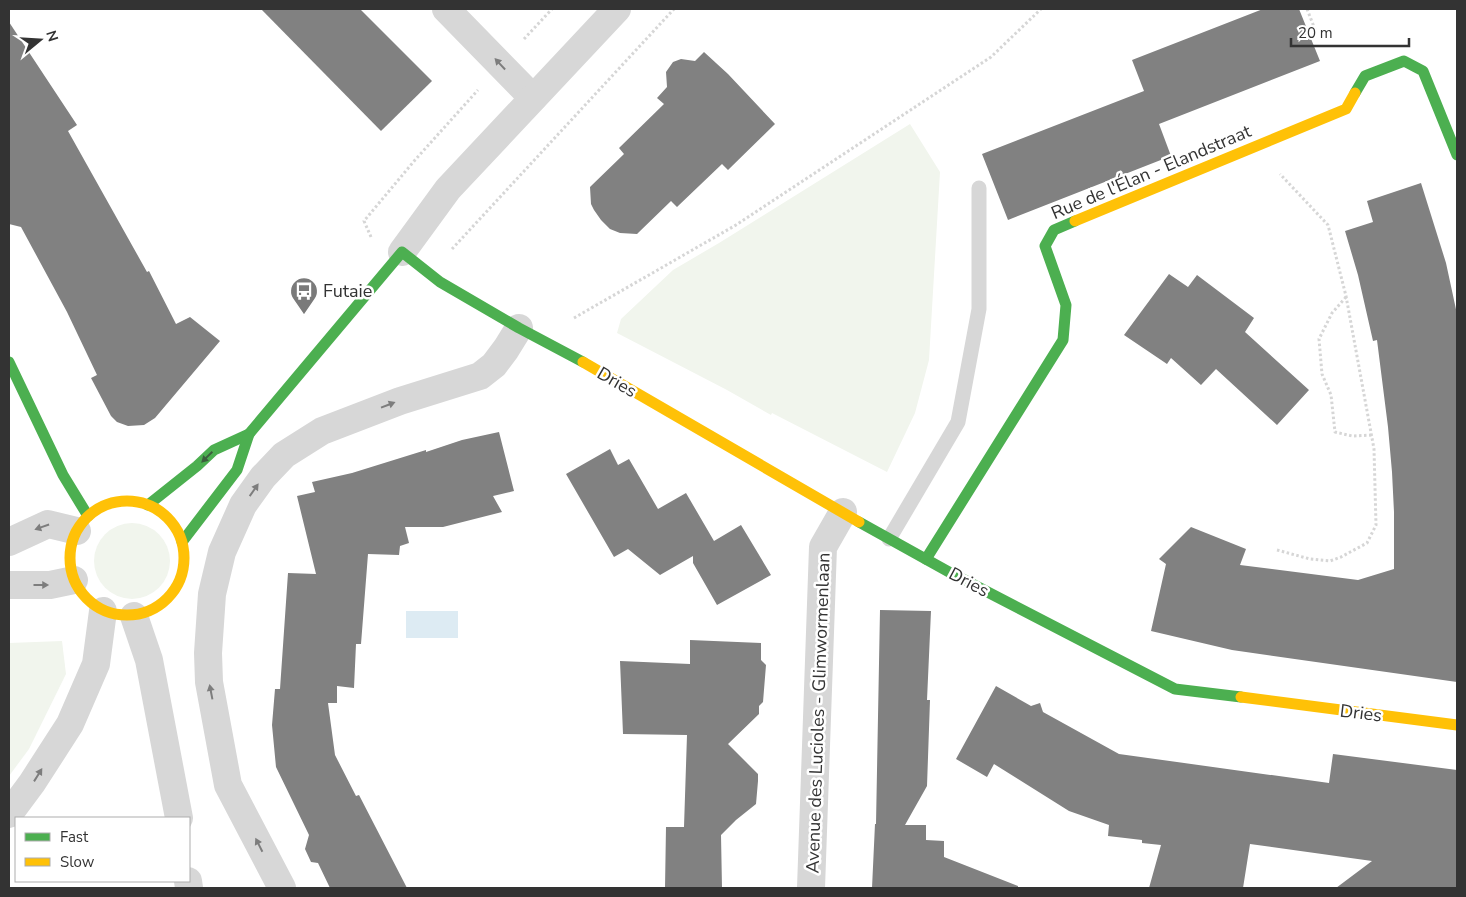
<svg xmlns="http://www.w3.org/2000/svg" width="1466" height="897" font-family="'Nunito Sans',sans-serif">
<rect width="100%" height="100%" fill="#fff"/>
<!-- green -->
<g fill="#f1f5ed">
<polygon points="910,124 940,172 929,360 915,413 887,472 772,413 771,415 727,390 617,333 621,319 673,270 719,243"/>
<circle cx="132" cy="561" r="38"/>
<polygon points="62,641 66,674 29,749 9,776 9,643"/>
</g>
<!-- water -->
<rect fill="#ddebf3" x="406" y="611" width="52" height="27"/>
<!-- building -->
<g fill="#818181">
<polygon points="261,9 360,9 432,81 381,131"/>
<polygon points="1263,9 1299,9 1320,61 1159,124 1171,156 1008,220 982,154 1144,91 1132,60"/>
<polygon points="9,22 77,125 68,131 147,272 149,271 176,324 190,317 220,341 155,418 144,425 128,426 117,422 111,416 91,378 97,375 67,312 21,227 9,224"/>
<polygon points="704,52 728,74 775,124 728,170 722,164 677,207 671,201 637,234 620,233 610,229 601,220 594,210 591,204 590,187 624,154 619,148 664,104 657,98 667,87 666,72 673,62 681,59 695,61"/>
<polygon points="1421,183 1446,263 1457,314 1457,682 1232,650 1151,631 1166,564 1159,559 1191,527 1246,549 1240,565 1358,580 1394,569 1394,512 1392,472 1388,427 1377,340 1373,341 1358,275 1345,231 1373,222 1367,201"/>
<polygon points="1169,274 1188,287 1197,275 1254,318 1245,332 1309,390 1277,425 1216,369 1201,385 1171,358 1167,364 1124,335"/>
<polygon points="499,432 514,491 493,496 502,512 443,527 405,527 409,543 400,546 399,555 368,554 361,644 356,644 354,688 337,686 337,703 328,703 335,755 356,796 359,795 407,888 330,888 318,863 311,862 305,849 309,835 276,767 272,725 275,689 280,689 288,573 316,574 297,496 315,492 312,482 352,473 426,450 426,452 462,440"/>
<polygon points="610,449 618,465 629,459 658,509 686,493 714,541 741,525 771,575 717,605 693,563 693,556 660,575 628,549 614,557 566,474"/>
<polygon points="880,610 931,611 927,700 930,700 927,786 905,825 926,825 926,840 944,841 944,857 1018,886 1018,888 872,888 875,824 876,824"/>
<polygon points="690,640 761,643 761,660 766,665 763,702 759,706 759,714 728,744 758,774 758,781 756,804 736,820 721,835 722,888 665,888 666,827 684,827 687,735 623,734 620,661 690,664"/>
<polygon points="996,686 1031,706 1040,703 1043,712 1119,754 1329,783 1333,754 1457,770 1457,888 1336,888 1372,861 1250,844 1243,888 1149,888 1161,845 1142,843 1142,840 1108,836 1109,825 1069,811 994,764 987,777 956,759"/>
</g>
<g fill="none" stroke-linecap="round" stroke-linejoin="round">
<!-- path -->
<g stroke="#d6d6d6" stroke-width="3" stroke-dasharray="2.5 2.5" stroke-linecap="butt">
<polyline points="1307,9 1316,32"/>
<polyline points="524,39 552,9"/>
<polyline points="371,237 364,221 415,160 478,90"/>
<polyline points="452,249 674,9"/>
<polyline points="1346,297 1332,313 1319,339 1322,374 1331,395 1335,432 1352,436 1372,435"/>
<polyline points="574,318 736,225 991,57 1041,9"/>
<polyline points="1277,550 1310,559 1330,561 1341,557 1367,543 1376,525 1374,449 1346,296 1328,225 1280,174"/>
</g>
<!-- lane -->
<polyline stroke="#d7d7d7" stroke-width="15" points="889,539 958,422 979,309 979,188"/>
<!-- street -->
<g stroke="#d7d7d7" stroke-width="28">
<polyline points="446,9 533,98"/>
<polyline points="402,252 448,189 617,9"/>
<polyline points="9,542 48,524 77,531"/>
<polyline points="9,585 50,585 74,580"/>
<polyline points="134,616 149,660 179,818"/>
<polyline points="9,814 32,783 70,724 96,664 103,611"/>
<polyline points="188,881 189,888"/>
<polyline points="282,888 228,785 209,682 208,653 212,594 222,552 243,505 263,477 284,455 322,431 400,401 480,376 494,365 506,349 519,328"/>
<polyline points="811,888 823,547 843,512"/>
</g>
<!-- fast -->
<g stroke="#4caf50" stroke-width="11">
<polyline points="1355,93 1365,76 1404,61 1423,71 1457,155"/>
<polyline points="9,362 63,475 88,516"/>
<polyline points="148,505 197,466 214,450 249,434"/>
<polyline points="859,522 949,572 1175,689 1241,697"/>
<polyline points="182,542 237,470 249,434 402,252 440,282 519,328 583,362"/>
<polyline points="926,559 1063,340 1066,305 1045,246 1054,230 1075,221"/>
</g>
<!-- slow -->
<g stroke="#ffc107" stroke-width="11">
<polyline points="1075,221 1346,109 1355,93"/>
<polyline points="583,362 859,522"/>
<circle cx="127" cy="558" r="57"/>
<polyline points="1241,697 1457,725"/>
</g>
</g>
<!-- one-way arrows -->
<defs><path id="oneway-solid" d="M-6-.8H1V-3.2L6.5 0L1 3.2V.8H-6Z" transform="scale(1.25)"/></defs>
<g fill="#7d7d7d">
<use href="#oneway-solid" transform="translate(500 64) rotate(-133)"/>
<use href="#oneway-solid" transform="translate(388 405) rotate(-21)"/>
<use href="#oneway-solid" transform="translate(254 490) rotate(-55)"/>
<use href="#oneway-solid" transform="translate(42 527) rotate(161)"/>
<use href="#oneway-solid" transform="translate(41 585)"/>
<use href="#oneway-solid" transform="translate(211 692) rotate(-101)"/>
<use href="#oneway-solid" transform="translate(38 775) rotate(-58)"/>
<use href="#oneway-solid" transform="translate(259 845) rotate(-117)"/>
</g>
<use fill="#3c5e3d" href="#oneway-solid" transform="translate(207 457) rotate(136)"/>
<!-- icons -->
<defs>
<g id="bus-pin" transform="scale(1.4375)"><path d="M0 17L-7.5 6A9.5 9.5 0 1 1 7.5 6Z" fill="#7a7a7a" stroke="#fff"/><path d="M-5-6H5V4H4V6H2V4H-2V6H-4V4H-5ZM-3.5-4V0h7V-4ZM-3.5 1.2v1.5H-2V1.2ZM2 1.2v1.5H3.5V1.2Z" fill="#fff"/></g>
</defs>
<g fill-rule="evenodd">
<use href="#bus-pin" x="304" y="291"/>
</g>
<g text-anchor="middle" stroke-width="5" stroke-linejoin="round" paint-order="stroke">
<!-- street labels -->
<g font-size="18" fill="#333" stroke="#fff">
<text transform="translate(1151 172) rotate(-23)" y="6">Rue de l'Élan - Elandstraat</text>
<text transform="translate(617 382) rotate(30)" y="6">Dries</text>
<text transform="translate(969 582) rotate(28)" y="6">Dries</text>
<text transform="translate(818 713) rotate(-88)" y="6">Avenue des Lucioles - Glimwormenlaan</text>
<text transform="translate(1361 713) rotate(7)" y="6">Dries</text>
</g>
<!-- poi labels -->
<g font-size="18" fill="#333" stroke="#fff" text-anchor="start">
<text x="323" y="297">Futaie</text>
</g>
</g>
<!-- border -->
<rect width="1466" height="897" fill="none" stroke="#333333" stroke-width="20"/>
<!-- legend -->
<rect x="15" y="817" width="175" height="65" fill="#ffffff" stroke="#adadad"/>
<rect x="25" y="833" width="25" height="8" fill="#4caf50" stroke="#adadad"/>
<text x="60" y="842" font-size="15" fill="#333333">Fast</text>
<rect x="25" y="858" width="25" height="8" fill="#ffc107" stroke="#adadad"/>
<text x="60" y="867" font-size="15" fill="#333333">Slow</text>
<!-- north arrow -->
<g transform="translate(40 40) rotate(72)" stroke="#ffffff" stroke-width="4" paint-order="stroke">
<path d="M0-4L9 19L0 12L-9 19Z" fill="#333333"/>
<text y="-8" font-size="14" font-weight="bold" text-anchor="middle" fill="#333333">N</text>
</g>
<!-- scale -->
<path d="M1291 38v8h118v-8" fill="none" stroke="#333333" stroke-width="2.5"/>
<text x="1298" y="38" font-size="15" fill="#333333" stroke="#ffffff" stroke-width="4" paint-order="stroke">20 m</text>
</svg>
